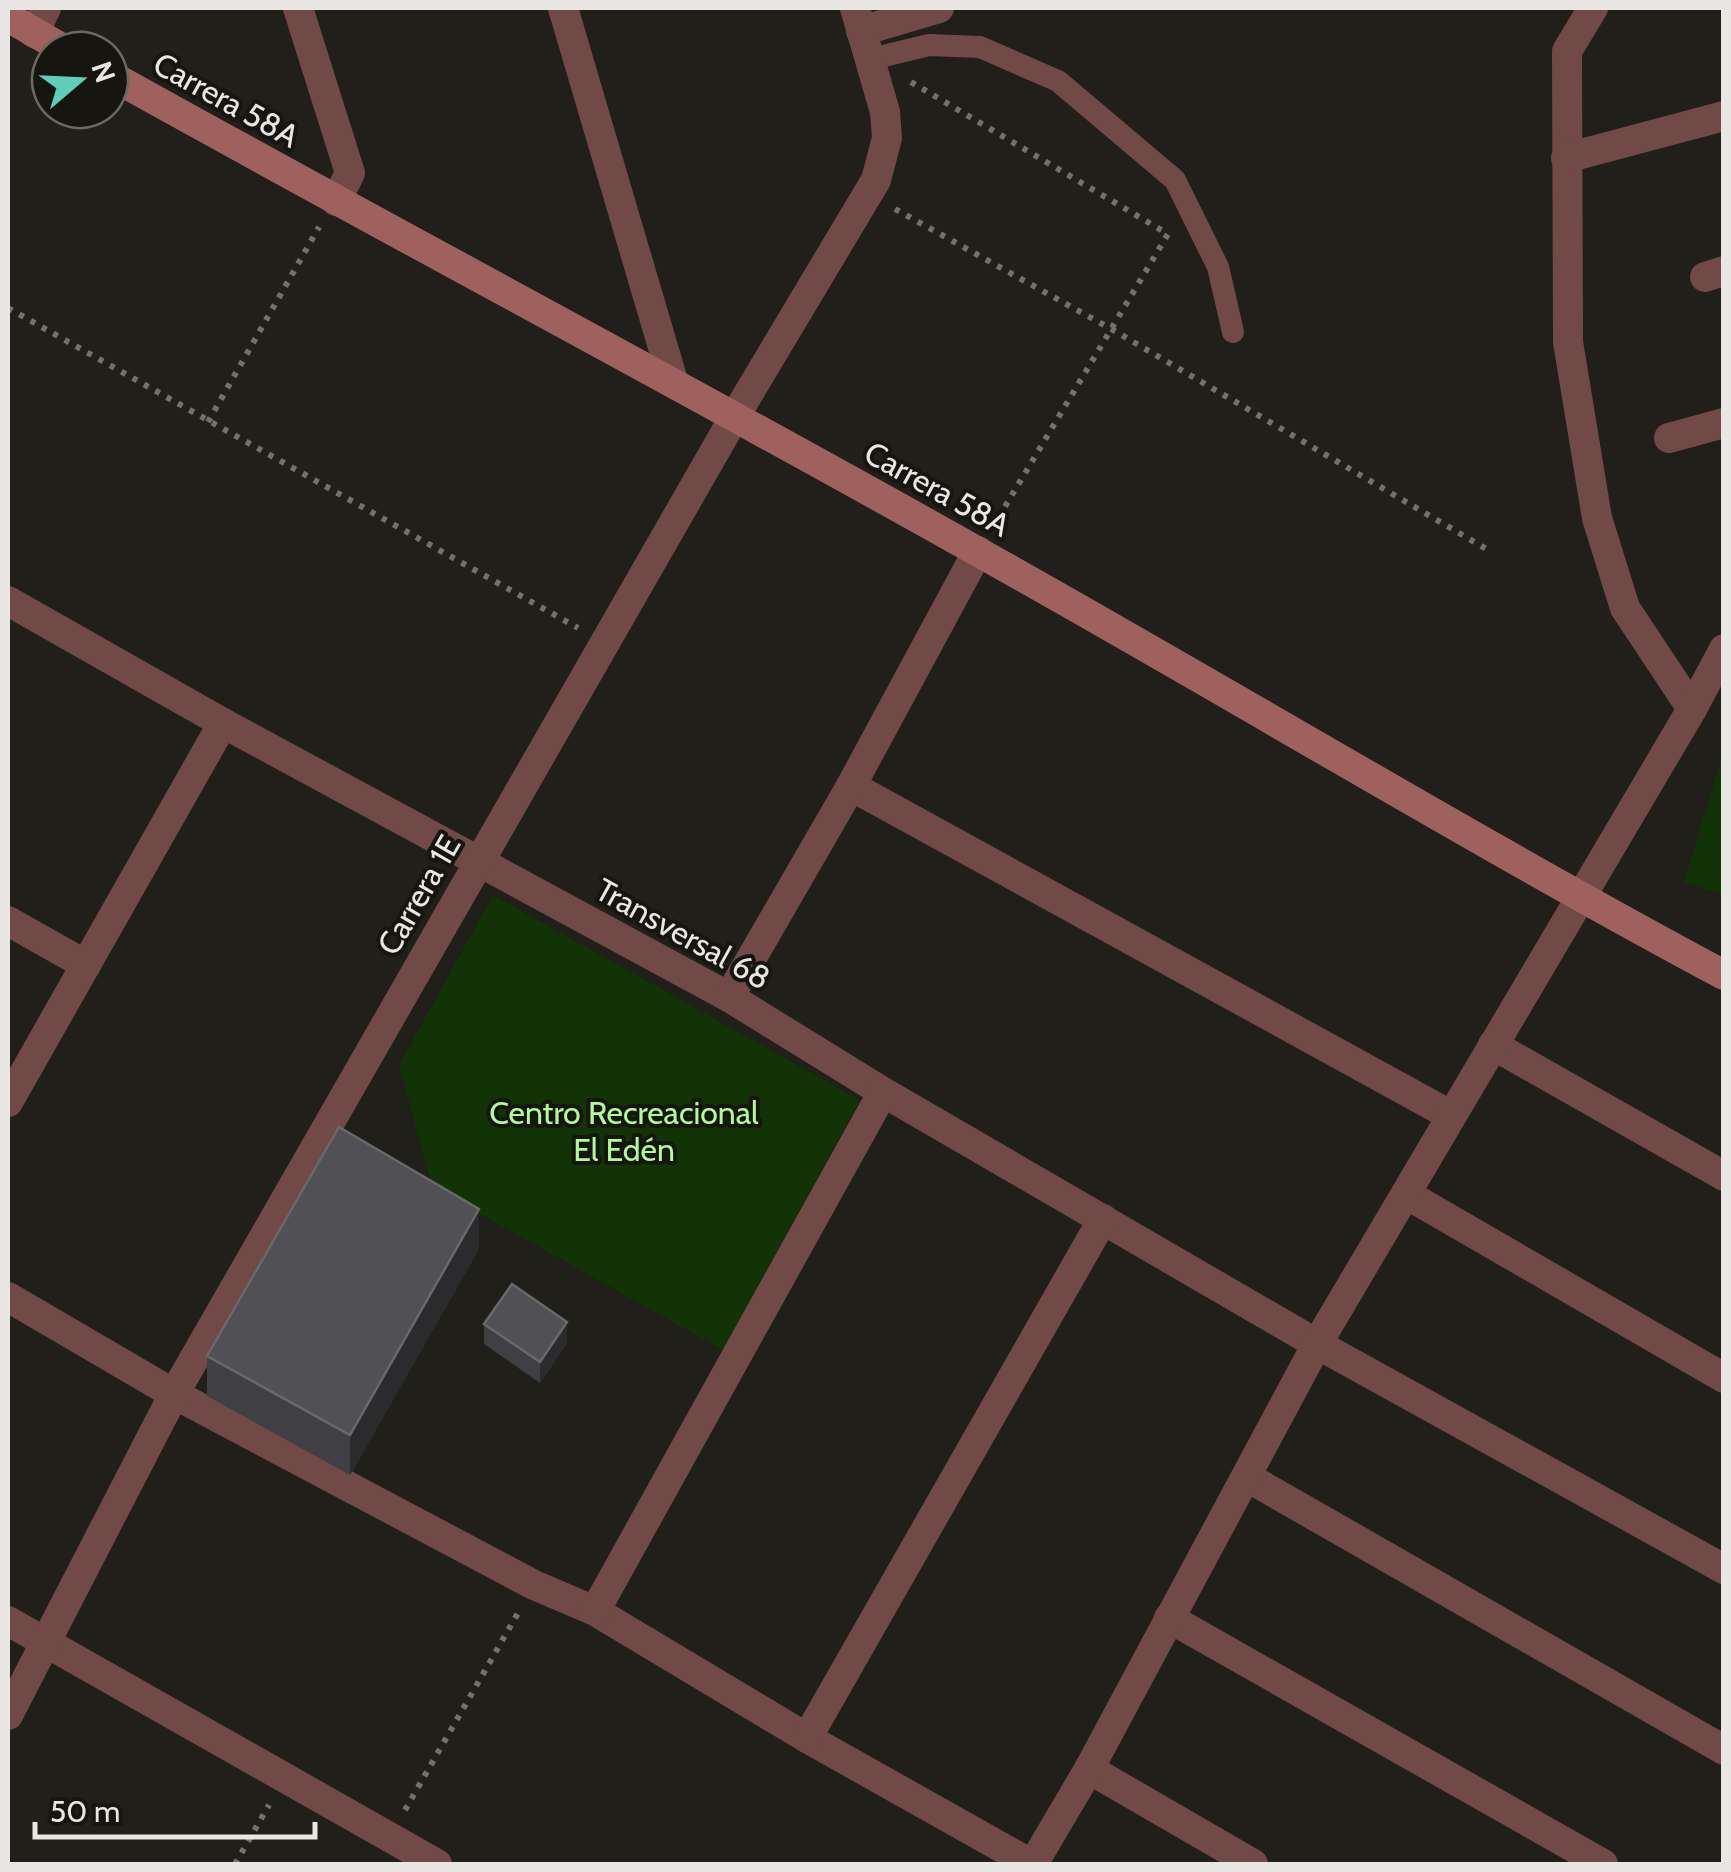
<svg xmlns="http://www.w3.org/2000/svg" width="1731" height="1872" font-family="Cabin,sans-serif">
<rect width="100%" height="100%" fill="#201f19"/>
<!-- green -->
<g fill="#123305">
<polygon points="1723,754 1724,895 1723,895 1684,882"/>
<polygon points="493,895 860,1100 723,1350 432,1187 399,1065"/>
</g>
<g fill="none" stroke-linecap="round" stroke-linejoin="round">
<!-- path -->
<g stroke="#72716c" stroke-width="6" stroke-dasharray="5 8" stroke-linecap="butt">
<polyline points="911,82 1168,234 994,525"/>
<polyline points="895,209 1113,330 1488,550"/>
<polyline points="8,308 578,628"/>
<polyline points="208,422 319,227"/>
<polyline points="405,1810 518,1613"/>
<polyline points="235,1864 269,1805"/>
</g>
<!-- lane -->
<polyline stroke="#714a47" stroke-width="22" points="871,59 929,45 980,47 1058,81 1175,180 1218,267 1233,332"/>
<!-- street -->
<g stroke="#714a47" stroke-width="30">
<polyline points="298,8 350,173 336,201"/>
<polyline points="563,8 673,381"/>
<polyline points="1593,8 1567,51 1568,342 1597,518 1625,608 1692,709"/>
<polyline points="861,31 939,8"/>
<polyline points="34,33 46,8"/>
<polyline points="1566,158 1724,116"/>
<polyline points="1705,277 1724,271"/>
<polyline points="1669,438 1724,423"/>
<polyline points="8,601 223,723 729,997 883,1092 1317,1344 1724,1569"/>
<polyline points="851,786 1450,1115"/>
<polyline points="8,921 86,965"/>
<polyline points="729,997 851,786 978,551"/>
<polyline points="1493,1045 1724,1176"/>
<polyline points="8,1102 223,723"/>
<polyline points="1406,1194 1724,1378"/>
<polyline points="8,1297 174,1394 534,1585 595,1611 807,1738 1031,1864"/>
<polyline points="1247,1477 1724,1750"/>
<polyline points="595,1611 883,1092"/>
<polyline points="1169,1618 1603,1864"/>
<polyline points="8,1621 437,1864"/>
<polyline points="8,1715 174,1394 735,416 876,180 887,138 885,112 855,8"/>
<polyline points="807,1738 1103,1219"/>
<polyline points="1089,1769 1253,1864"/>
<polyline points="1033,1864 1089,1769 1317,1344 1692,709 1724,649"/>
</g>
<!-- secondary -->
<g stroke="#9f615d" stroke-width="30">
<polyline points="8,17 65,50"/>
<path d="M110,75C397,235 687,388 973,549C1224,689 1470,839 1724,975"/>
</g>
</g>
<!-- wall -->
<g fill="#3f3f44">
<polygon points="479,1249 350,1475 207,1396 207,1356"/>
<polygon points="484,1324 567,1343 540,1383 484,1344"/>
</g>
<!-- shaded-wall -->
<g fill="#2b2a2c">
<polygon points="479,1209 479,1249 350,1475 350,1435"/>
<polygon points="567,1322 567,1343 540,1383 540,1362"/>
</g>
<!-- building -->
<g fill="#515155" stroke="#69686b" stroke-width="2.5">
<polygon points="339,1127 479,1209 350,1435 207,1356"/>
<polygon points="512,1284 567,1322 540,1362 484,1324"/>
</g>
<g text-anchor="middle" stroke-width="8" stroke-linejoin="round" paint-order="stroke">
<!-- street labels -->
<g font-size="32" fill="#e8e7e3" stroke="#171510">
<text transform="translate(226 100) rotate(29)" y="11">Carrera 58A</text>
<text transform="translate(937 489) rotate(29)" y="11">Carrera 58A</text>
<text transform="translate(419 895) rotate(-60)" y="11">Carrera 1E</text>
<text transform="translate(683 934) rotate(29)" y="11">Transversal 68</text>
</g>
<!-- park labels -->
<g font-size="32" fill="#b0fb98" stroke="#171510">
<text x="624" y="1124">Centro Recreacional<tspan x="624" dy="37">El Edén</tspan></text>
</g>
</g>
<!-- border -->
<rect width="1731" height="1872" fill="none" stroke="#e8e7e3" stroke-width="20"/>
<!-- north arrow -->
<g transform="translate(80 80) rotate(71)"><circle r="48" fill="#171510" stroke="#6b6964" stroke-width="2.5"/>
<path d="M0-8L18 38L0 25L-18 38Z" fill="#5eceb8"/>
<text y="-15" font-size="28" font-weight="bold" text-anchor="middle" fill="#e8e7e3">N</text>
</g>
<!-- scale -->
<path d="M35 1822v15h280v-15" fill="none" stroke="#e8e7e3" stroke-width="5"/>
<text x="50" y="1822" font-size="30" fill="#e8e7e3" stroke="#171510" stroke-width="8" paint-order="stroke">50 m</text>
</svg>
